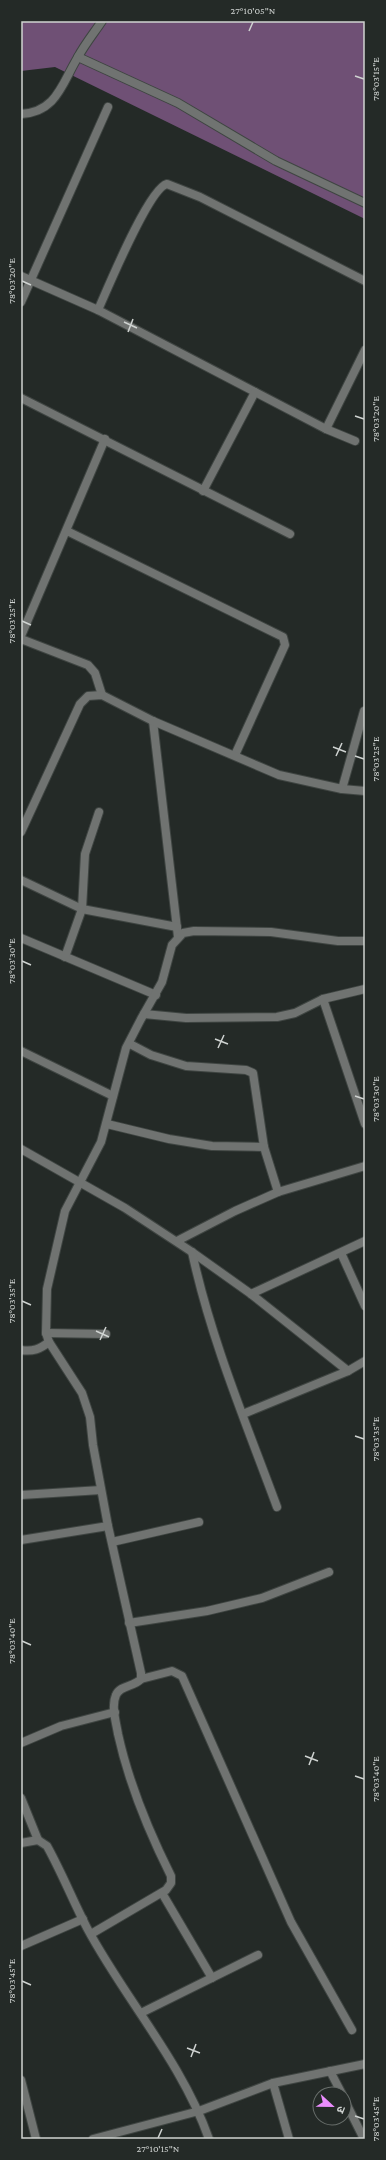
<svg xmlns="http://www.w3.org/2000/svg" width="386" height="2160" font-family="'Crimson Pro','Noto Sans Devanagari',serif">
<rect width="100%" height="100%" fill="#242a27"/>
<!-- forest -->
<polygon fill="#6f5075" points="21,21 365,21 365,219 55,67 21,71"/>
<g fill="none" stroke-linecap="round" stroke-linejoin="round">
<!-- street casing -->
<g stroke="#3f4542" stroke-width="10">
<g id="street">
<polyline points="78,57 178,103 276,161 365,203"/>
<path d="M21,114C57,112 62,83 78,57C85,44 94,33 102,21"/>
<polyline points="21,276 98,310 326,429 355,441"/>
<polyline points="21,302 108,107"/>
<path d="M98,310C107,290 149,188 167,184L200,197L365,281"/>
<polyline points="21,398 290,534"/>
<polyline points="326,429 365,350"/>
<polyline points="203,491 255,392"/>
<polyline points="67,531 283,637 285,645 235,755"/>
<polyline points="21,636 105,439"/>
<polyline points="21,639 88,665 95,673 102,695"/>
<polyline points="153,721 178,937"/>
<polyline points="342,789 364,711"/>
<polyline points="21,832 80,704 88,696 102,695 153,721 279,775 342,789 365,791"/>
<polyline points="21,880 82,909 177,927"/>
<polyline points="21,938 156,995"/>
<polyline points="65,957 82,909 85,854 99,812"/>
<polyline points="323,999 365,1124"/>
<polyline points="144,1014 186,1018 277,1017 295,1013 323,999 365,989"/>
<polyline points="130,1044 151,1055 186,1066 246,1070 253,1073 264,1147 278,1192"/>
<polyline points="21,1051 113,1096"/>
<polyline points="107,1124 169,1139 212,1146 264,1147"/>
<polyline points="21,1149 125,1208 192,1252 251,1294 348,1371"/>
<polyline points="177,1241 235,1211 278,1192 365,1166"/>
<path d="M192,1252C211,1340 246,1423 277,1507"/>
<polyline points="341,1253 365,1306"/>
<polyline points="251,1294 365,1241"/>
<polyline points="46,1333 106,1334"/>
<path d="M21,1350C33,1352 40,1349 49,1342"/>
<polyline points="243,1414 348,1371 365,1361"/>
<polyline points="21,1495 101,1490"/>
<polyline points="21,1540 108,1526"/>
<polyline points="112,1542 199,1522"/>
<polyline points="129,1623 207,1611 262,1598 329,1572"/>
<polyline points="141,1679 172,1671 182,1676 291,1922 352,2030"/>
<polyline points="21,1743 61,1726 115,1712"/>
<polyline points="21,1798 38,1840"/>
<path d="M21,1843L38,1840L47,1846C62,1873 73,1901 87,1928C125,1999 182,2062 209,2139"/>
<polyline points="162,1893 212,1978"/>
<path d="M91,1934L166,1890L171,1883V1876C148,1830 129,1784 118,1734C116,1722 111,1706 116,1695C120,1685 134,1687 141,1679V1673L108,1526L93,1445L90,1417L82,1393L49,1342L46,1333L47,1289L65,1211L101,1142L126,1048L141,1019L162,982L172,945L183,933L194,931L271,932L338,941H365"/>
<polyline points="21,1946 83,1919"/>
<polyline points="141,2013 258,1955"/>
<polyline points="330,2071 342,2094"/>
<polyline points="21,2080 36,2139"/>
<polyline points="273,2083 289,2139"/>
<polyline points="344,2099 364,2139"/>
<polyline points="93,2139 199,2111 273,2083 365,2064"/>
</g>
</g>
<!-- street -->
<use href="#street" stroke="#707371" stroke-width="8"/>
</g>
<!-- ticks -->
<path fill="none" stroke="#cfd3d1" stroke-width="1.5" d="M249,31L253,22M355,76L364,79M22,281L31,285M124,322L137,328M128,332L133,319M355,416L364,419M22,621L31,625M333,747L346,752M336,756L342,743M355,756L364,759M22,961L31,965M215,1039L228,1044M218,1048L224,1035M355,1096L364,1099M22,1301L31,1305M96,1331L109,1337M100,1340L106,1327M355,1436L364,1439M22,1641L31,1645M305,1756L318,1761M309,1765L314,1752M355,1776L364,1779M22,1981L31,1985M187,2048L200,2053M191,2057L196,2044M355,2116L364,2119M158,2138L162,2129"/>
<!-- border -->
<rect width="386" height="2160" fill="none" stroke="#242a27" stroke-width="44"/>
<!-- north arrow -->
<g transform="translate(332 2106) rotate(112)"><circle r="19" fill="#242a27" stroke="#686e6b"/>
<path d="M0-3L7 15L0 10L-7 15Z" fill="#ea8dfd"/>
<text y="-6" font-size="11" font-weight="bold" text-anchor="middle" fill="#cfd3d1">उ</text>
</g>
<rect x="22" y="22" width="342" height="2116" fill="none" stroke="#cfd3d1" stroke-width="1.5"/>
<g font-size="10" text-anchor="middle" fill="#cfd3d1">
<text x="253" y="14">27°10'05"N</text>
<text transform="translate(375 79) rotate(-90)" y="4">78°03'15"E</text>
<text transform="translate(11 281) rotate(-90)" y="4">78°03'20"E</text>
<text transform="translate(375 419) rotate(-90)" y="4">78°03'20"E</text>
<text transform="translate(11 621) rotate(-90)" y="4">78°03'25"E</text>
<text transform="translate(375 759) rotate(-90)" y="4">78°03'25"E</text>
<text transform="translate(11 961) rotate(-90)" y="4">78°03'30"E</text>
<text transform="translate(375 1099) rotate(-90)" y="4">78°03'30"E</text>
<text transform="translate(11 1301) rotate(-90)" y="4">78°03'35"E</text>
<text transform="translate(375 1439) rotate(-90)" y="4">78°03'35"E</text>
<text transform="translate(11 1641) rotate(-90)" y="4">78°03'40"E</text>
<text transform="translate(375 1779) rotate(-90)" y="4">78°03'40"E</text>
<text transform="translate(11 1981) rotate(-90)" y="4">78°03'45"E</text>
<text transform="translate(375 2119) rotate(-90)" y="4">78°03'45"E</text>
<text x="158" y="2152">27°10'15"N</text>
</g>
</svg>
